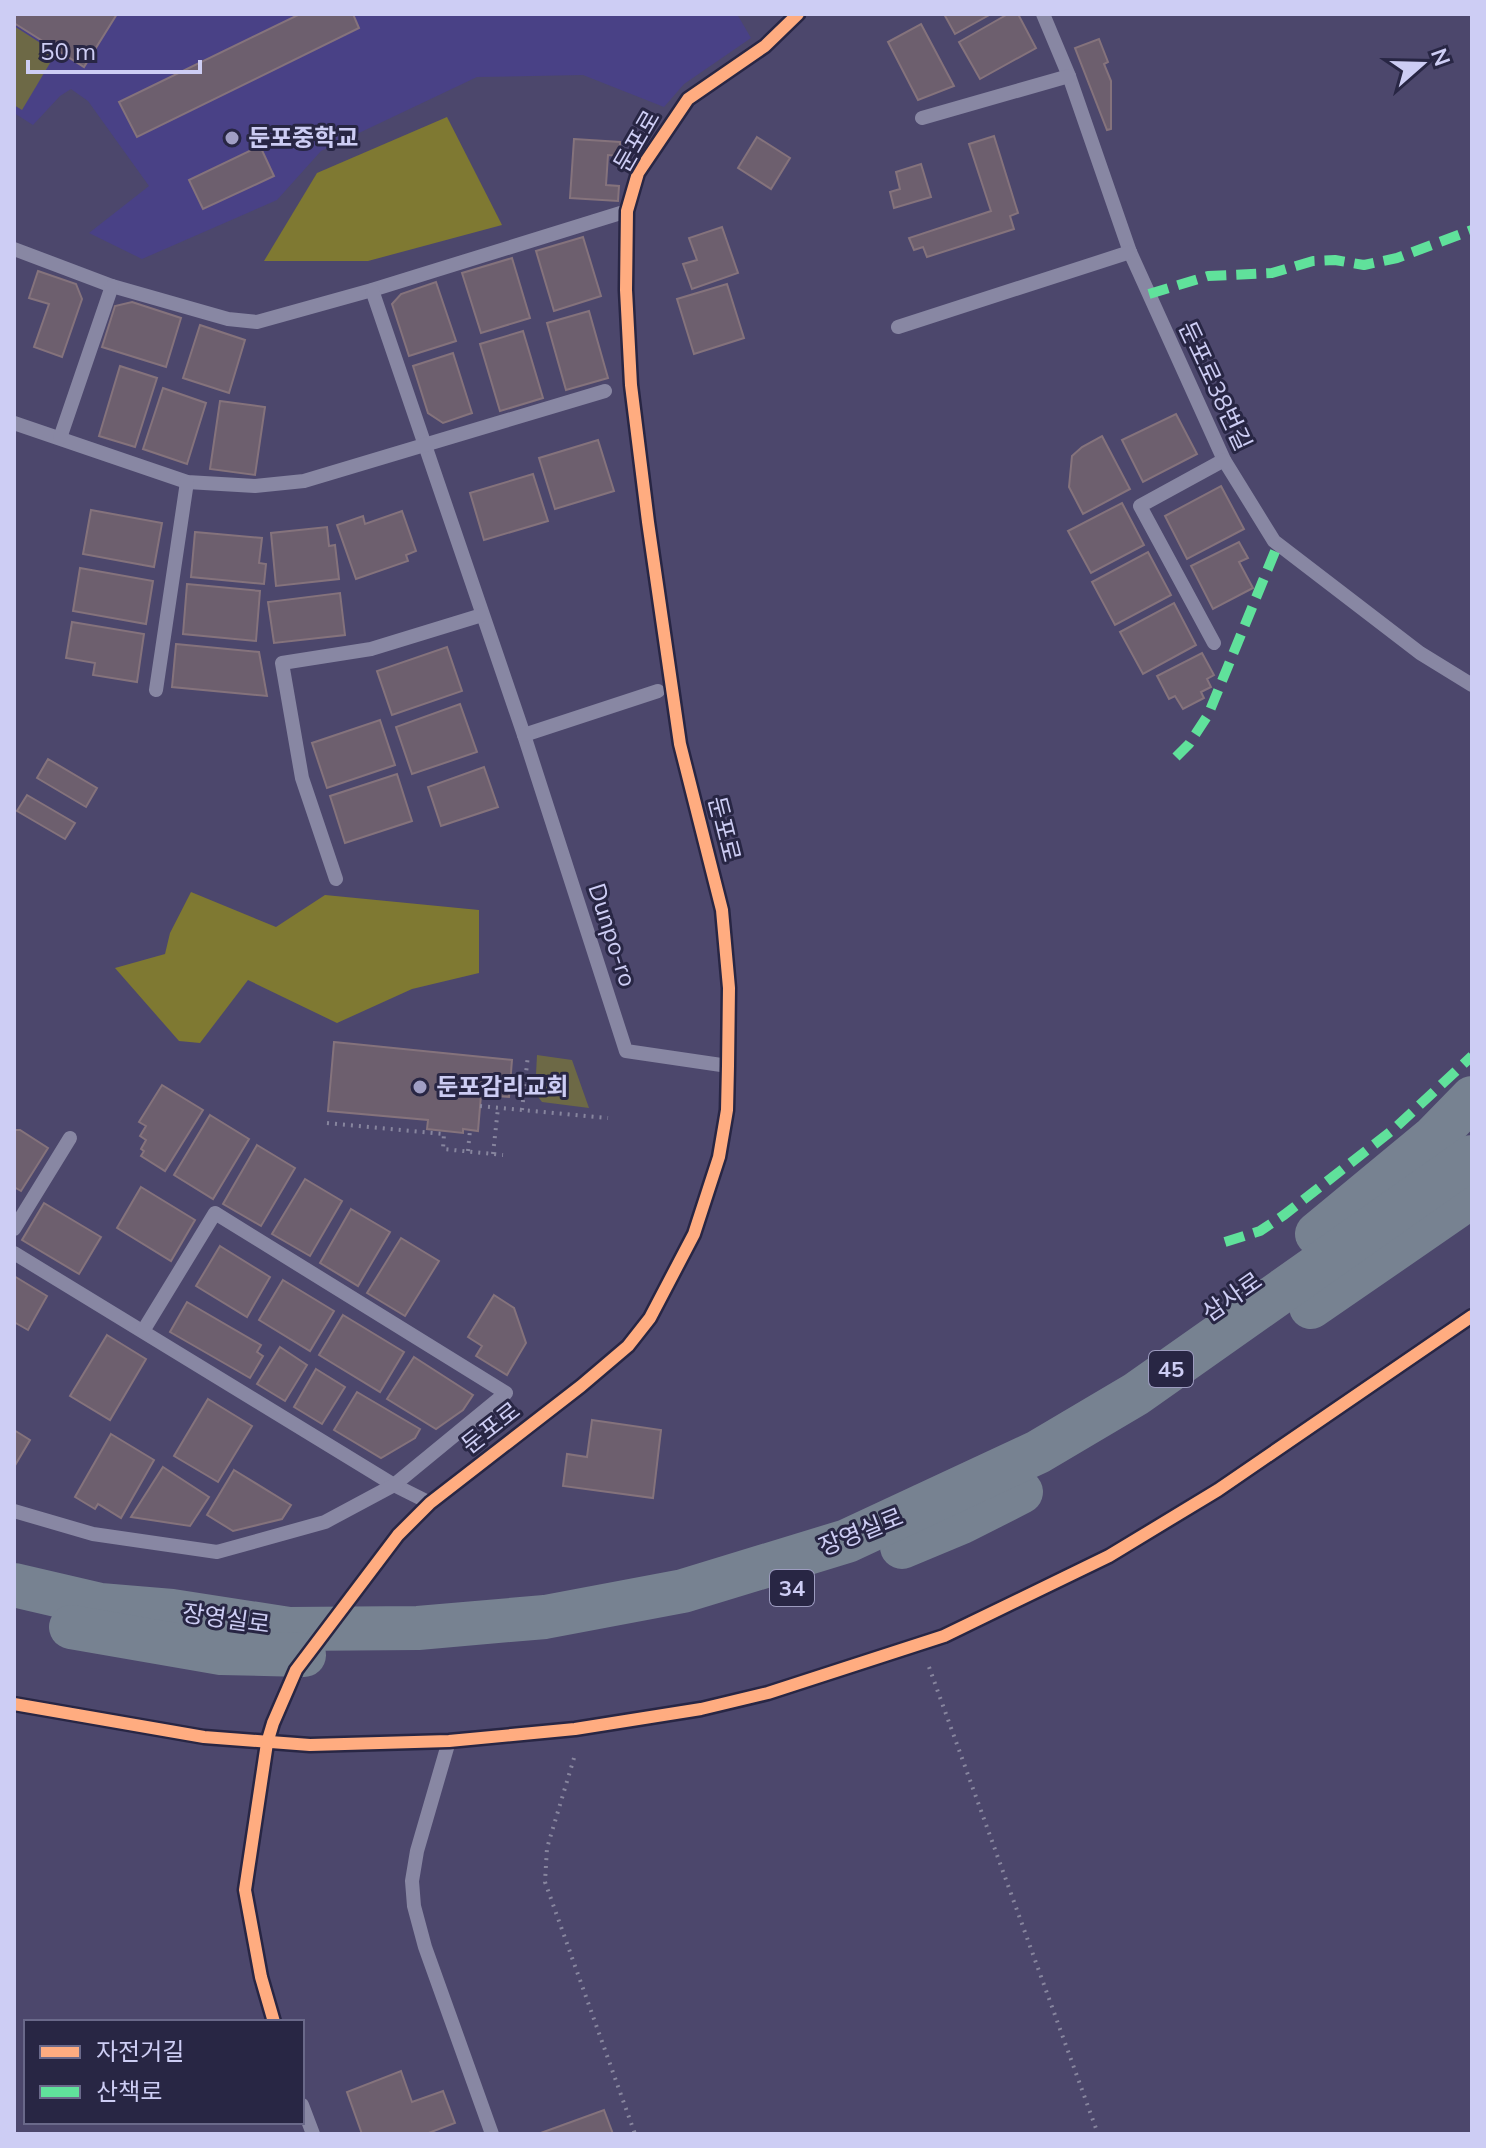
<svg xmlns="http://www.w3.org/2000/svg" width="1486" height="2148" font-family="Mulish,'Noto Sans KR',sans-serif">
<rect width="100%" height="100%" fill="#4c476c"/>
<!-- built -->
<polygon fill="#494186" points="14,14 737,14 751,38 684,84 664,107 583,75 477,77 321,151 277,200 142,259 89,233 149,186 88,101 71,89 60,96 33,125 14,113"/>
<!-- green -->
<g fill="#6d6946">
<polygon points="14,26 56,53 22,110 14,105"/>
<polygon points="537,1055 572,1060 589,1108 542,1102 535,1093"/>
</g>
<!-- forest -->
<g fill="#7f7932">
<polygon points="447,117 502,225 368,261 264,261 317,173"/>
<polygon points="191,892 276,927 325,895 479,910 479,973 412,989 337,1023 248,980 200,1043 179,1041 115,968 165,954 170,933"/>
</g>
<!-- building -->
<g fill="#6d5f6e" stroke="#85737c" stroke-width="2">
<polygon points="14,14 117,14 84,67 14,23"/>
<polygon points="300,14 353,14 359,28 137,137 119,102"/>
<polygon points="944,14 991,14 955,34"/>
<polygon points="1008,14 1018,14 1036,48 980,79 959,42"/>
<polygon points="921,24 954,86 918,100 888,42"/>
<polygon points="1099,39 1108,62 1104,64 1111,81 1111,129 1107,130 1075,48"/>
<polygon points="994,136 1018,213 1010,216 1014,229 927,257 923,247 914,250 909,238 991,211 969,144"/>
<polygon points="757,137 790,158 771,189 738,168"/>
<polygon points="574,139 620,142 620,156 608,155 606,185 619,186 618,201 570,198"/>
<polygon points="260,146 274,176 203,209 189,180"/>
<polygon points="921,164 931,197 894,208 890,192 900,189 896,172"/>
<polygon points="722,227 738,273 692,289 683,264 697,260 689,238"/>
<polygon points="583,237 601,296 554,311 536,251"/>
<polygon points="512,258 530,318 481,333 462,273"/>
<polygon points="38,271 76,284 82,299 62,357 34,347 49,304 29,298"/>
<polygon points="436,282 456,341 409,356 392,304 401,294"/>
<polygon points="727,284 744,338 694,354 677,299"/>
<polygon points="132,302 181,318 166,367 102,347 115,306"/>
<polygon points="589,311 608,378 566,390 547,323"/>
<polygon points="200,325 245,340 229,393 183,378"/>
<polygon points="523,331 543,398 500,411 480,344"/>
<polygon points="453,353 472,413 443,423 428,413 413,366"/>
<polygon points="120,366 157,378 135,447 99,436"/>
<polygon points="163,388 206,403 187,464 143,449"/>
<polygon points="220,401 265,407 255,475 210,469"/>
<polygon points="1176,414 1197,454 1143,482 1122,440"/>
<polygon points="1102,436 1130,489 1083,514 1069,487 1072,456 1082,447"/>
<polygon points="598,440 614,491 555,509 539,458"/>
<polygon points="533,474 548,521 484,540 470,493"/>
<polygon points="1221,486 1244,529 1187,559 1165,516"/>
<polygon points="1122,503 1144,545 1091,573 1068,531"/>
<polygon points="91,510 162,523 154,567 83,554"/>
<polygon points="402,511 416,551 406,555 408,561 356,579 337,525 363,516 365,524"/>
<polygon points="327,527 329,546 335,545 339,579 276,586 271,533"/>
<polygon points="195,532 262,538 259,563 266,564 264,584 191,577"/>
<polygon points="1239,542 1248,558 1239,562 1253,588 1213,609 1191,566"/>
<polygon points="1148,552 1171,595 1115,625 1092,582"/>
<polygon points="80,568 153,581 146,624 73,611"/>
<polygon points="187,584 260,591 256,641 183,634"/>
<polygon points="340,593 345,635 274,643 268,602"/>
<polygon points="1174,603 1196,645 1143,674 1120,632"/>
<polygon points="72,622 144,634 137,682 93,675 95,663 66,658"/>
<polygon points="176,644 259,652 267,696 172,687"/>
<polygon points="447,647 462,691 392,715 377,671"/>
<polygon points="1202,653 1214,675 1207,679 1211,687 1201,692 1204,698 1183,709 1175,696 1169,699 1157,676"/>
<polygon points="460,704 477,752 412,774 396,727"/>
<polygon points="380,720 395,765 327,788 312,743"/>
<polygon points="48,759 97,788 86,807 37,778"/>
<polygon points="484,767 498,807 441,826 428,787"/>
<polygon points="397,774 412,821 345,843 330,796"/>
<polygon points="27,795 75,823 65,839 17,811"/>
<polygon points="334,1042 512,1060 509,1097 481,1095 478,1131 463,1129 463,1133 427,1129 428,1120 328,1111"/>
<polygon points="162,1085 203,1110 165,1171 141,1156 144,1151 141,1149 146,1140 140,1136 146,1126 139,1122"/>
<polygon points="210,1115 249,1139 213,1199 174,1175"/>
<polygon points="14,1130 20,1130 48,1148 21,1191 14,1187"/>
<polygon points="257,1145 295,1168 261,1226 223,1204"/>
<polygon points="305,1179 342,1201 310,1256 272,1234"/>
<polygon points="141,1187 195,1220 171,1261 117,1228"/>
<polygon points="44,1203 101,1237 79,1274 22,1240"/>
<polygon points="351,1209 390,1232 358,1286 320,1263"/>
<polygon points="401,1238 439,1261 405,1316 367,1293"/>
<polygon points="220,1246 270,1277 247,1317 196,1286"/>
<polygon points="14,1276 47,1296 28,1330 14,1322"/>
<polygon points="283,1280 334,1311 310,1351 259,1320"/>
<polygon points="494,1295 514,1308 526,1343 507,1375 476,1356 482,1346 468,1337"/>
<polygon points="187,1302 261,1345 257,1352 263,1356 250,1378 170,1332"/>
<polygon points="343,1315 404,1352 380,1392 319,1355"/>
<polygon points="107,1335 146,1359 110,1420 70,1396"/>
<polygon points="280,1347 307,1365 285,1401 257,1384"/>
<polygon points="414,1357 473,1395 463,1410 436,1429 387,1399"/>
<polygon points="316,1369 345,1387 322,1424 294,1407"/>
<polygon points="357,1392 420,1429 415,1438 381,1458 334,1430"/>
<polygon points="208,1399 252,1426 218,1482 174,1456"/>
<polygon points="592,1420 661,1430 653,1498 563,1486 567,1454 587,1457"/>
<polygon points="14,1430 30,1440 14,1467"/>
<polygon points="111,1434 154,1460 121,1518 98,1504 95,1509 75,1497"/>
<polygon points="163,1467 209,1497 190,1526 131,1517"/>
<polygon points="234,1470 291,1505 282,1519 233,1531 207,1515"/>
<polygon points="401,2071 412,2102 443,2091 455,2123 426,2134 362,2134 347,2092"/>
<polygon points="604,2110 613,2134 538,2134"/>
</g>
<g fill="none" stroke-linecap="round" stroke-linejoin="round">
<!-- path -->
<g stroke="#87859e" stroke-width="4" stroke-dasharray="2 6" stroke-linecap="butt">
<polyline points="480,1106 608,1118"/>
<polyline points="522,1110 528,1055"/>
<polyline points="327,1123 444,1134 443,1149 503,1155"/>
<polyline points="468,1151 470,1130"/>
<polyline points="493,1154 498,1108"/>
<polyline points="929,1667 1098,2134"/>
<polyline points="574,1758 547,1848 545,1882 635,2134"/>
</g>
<!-- minor -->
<g stroke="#8887a3" stroke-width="14">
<polyline points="1043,14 1069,76 1130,252 1224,460 1274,541 1420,653 1472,685"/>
<polyline points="922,118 1069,76"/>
<polyline points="14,249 112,286 228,319 257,322 372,290 627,211"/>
<polyline points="372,290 524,735 626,1051 728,1066"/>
<polyline points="898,327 1130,252"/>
<polyline points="14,423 187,482 255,486 304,481 605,391"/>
<polyline points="60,438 112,286"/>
<polyline points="1214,643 1140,506 1224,460"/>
<polyline points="156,690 187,482"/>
<polyline points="524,735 658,691"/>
<polyline points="336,879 302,778 282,663 371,649 482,615"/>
<polyline points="14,1229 70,1138"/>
<polyline points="14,1253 394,1485 430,1503"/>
<polyline points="14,1511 93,1534 217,1552 325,1522 394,1485 506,1393 215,1213 143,1331"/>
<polyline points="331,1622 398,1535 430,1503 581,1386 628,1346 650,1318 694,1234 719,1157 727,1110 728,1066 729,988 722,910 680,744 648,522 631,385 626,290 627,211 638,173 688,99 765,46 798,14"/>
<polyline points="14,1704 204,1737 310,1745 449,1741 575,1729 701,1709 768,1693 944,1636 1109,1556 1218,1490 1472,1316"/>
<polyline points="449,1741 417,1851 412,1881 414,1906 425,1947 492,2134"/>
<polyline points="274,2022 261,1977 245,1890 267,1743 278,1711 302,1662"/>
<polyline points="302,2105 313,2134"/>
</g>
<!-- highway -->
<g stroke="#778291" stroke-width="44">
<polyline points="1317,1234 1433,1138 1472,1098"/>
<polyline points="1311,1307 1472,1196"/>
<polyline points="902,1547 962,1522 1021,1492"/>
<polyline points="14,1585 100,1605 172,1611 289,1629 418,1628 545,1617 683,1591 847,1541 1038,1452 1136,1394 1472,1157"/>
<polyline points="71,1627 221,1653 304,1655"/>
</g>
<!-- quiet -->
<g stroke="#60e19b" stroke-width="10" stroke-dasharray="20 10" stroke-linecap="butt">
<polyline points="1149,294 1208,276 1272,273 1313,261 1335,260 1364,265 1397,258 1472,230"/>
<polyline points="1471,505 1472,505"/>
<polyline points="1176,757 1189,744 1208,715 1278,544"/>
<polyline points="1225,1242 1260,1231 1284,1215 1394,1129 1472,1056"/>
</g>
<!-- cycleway casing -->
<g stroke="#282644" stroke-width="17">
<g id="cycleway">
<polyline points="14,1704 204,1737 310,1745 449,1741 575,1729 701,1709 768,1693 944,1636 1109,1556 1218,1490 1472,1316"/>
<polyline points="274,2022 261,1977 245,1890 267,1743 273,1723 296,1670 398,1535 430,1503 581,1386 628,1346 650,1318 694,1234 719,1157 727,1110 728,1066 729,988 722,910 680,744 648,522 631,385 626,290 627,211 638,173 688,99 765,46 798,14"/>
</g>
</g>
<!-- cycleway -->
<use href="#cycleway" stroke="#ffac80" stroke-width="12"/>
</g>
<!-- markers -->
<g fill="#a09ec4" stroke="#282644" stroke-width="3">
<circle cx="232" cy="138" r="8"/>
<circle cx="420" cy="1087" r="8"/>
</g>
<g text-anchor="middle" stroke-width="6" stroke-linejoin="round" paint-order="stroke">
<!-- shield labels -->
<g fill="#282644" stroke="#9c9bbf" stroke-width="2">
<rect x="1149" y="1351" width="44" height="36" rx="6"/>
<rect x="770" y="1570" width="44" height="36" rx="6"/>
</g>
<g font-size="22" font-weight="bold" fill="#cdcdf4">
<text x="1171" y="1377">45</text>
<text x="792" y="1596">34</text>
</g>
<!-- poi labels -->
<g font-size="24" font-weight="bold" fill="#cdcdf4" stroke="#282644" text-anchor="start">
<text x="248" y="146">둔포중학교</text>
<text x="436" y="1095">둔포감리교회</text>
</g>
<!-- street labels -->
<g font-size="24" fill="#cdcdf4" stroke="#282644">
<text transform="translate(637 141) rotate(-60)" y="8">둔포로</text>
<text transform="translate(1215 386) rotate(65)" y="8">둔포로38번길</text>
<text transform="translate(724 829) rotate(76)" y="8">둔포로</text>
<text transform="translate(612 935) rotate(72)" y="8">Dunpo-ro</text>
<text transform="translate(1232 1297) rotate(-35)" y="8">삼사로</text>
<text transform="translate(491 1428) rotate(-38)" y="8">둔포로</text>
<text transform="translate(861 1532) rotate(-22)" y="8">장영실로</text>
<text transform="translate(226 1619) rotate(8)" y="8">장영실로</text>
</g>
</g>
<!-- border -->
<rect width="1486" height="2148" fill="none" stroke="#cdcdf4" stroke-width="32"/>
<!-- legend -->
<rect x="24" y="2020" width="280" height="104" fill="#282644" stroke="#6a698a" stroke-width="2"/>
<rect x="40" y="2046" width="40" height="12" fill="#ffac80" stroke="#6a698a" stroke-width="2"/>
<text x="96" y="2060" font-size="24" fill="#cdcdf4">자전거길</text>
<rect x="40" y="2086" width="40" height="12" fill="#60e19b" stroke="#6a698a" stroke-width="2"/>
<text x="96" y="2100" font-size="24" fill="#cdcdf4">산책로</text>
<!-- north arrow -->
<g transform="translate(1422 64) rotate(70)" stroke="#282644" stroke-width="6" paint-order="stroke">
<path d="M0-6L14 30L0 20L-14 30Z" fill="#cdcdf4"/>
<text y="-12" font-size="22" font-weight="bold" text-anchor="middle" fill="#cdcdf4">N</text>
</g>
<!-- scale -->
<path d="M28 60v12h172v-12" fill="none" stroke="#cdcdf4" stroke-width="4"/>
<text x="40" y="60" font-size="24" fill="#cdcdf4" stroke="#282644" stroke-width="6" paint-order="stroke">50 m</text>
</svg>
